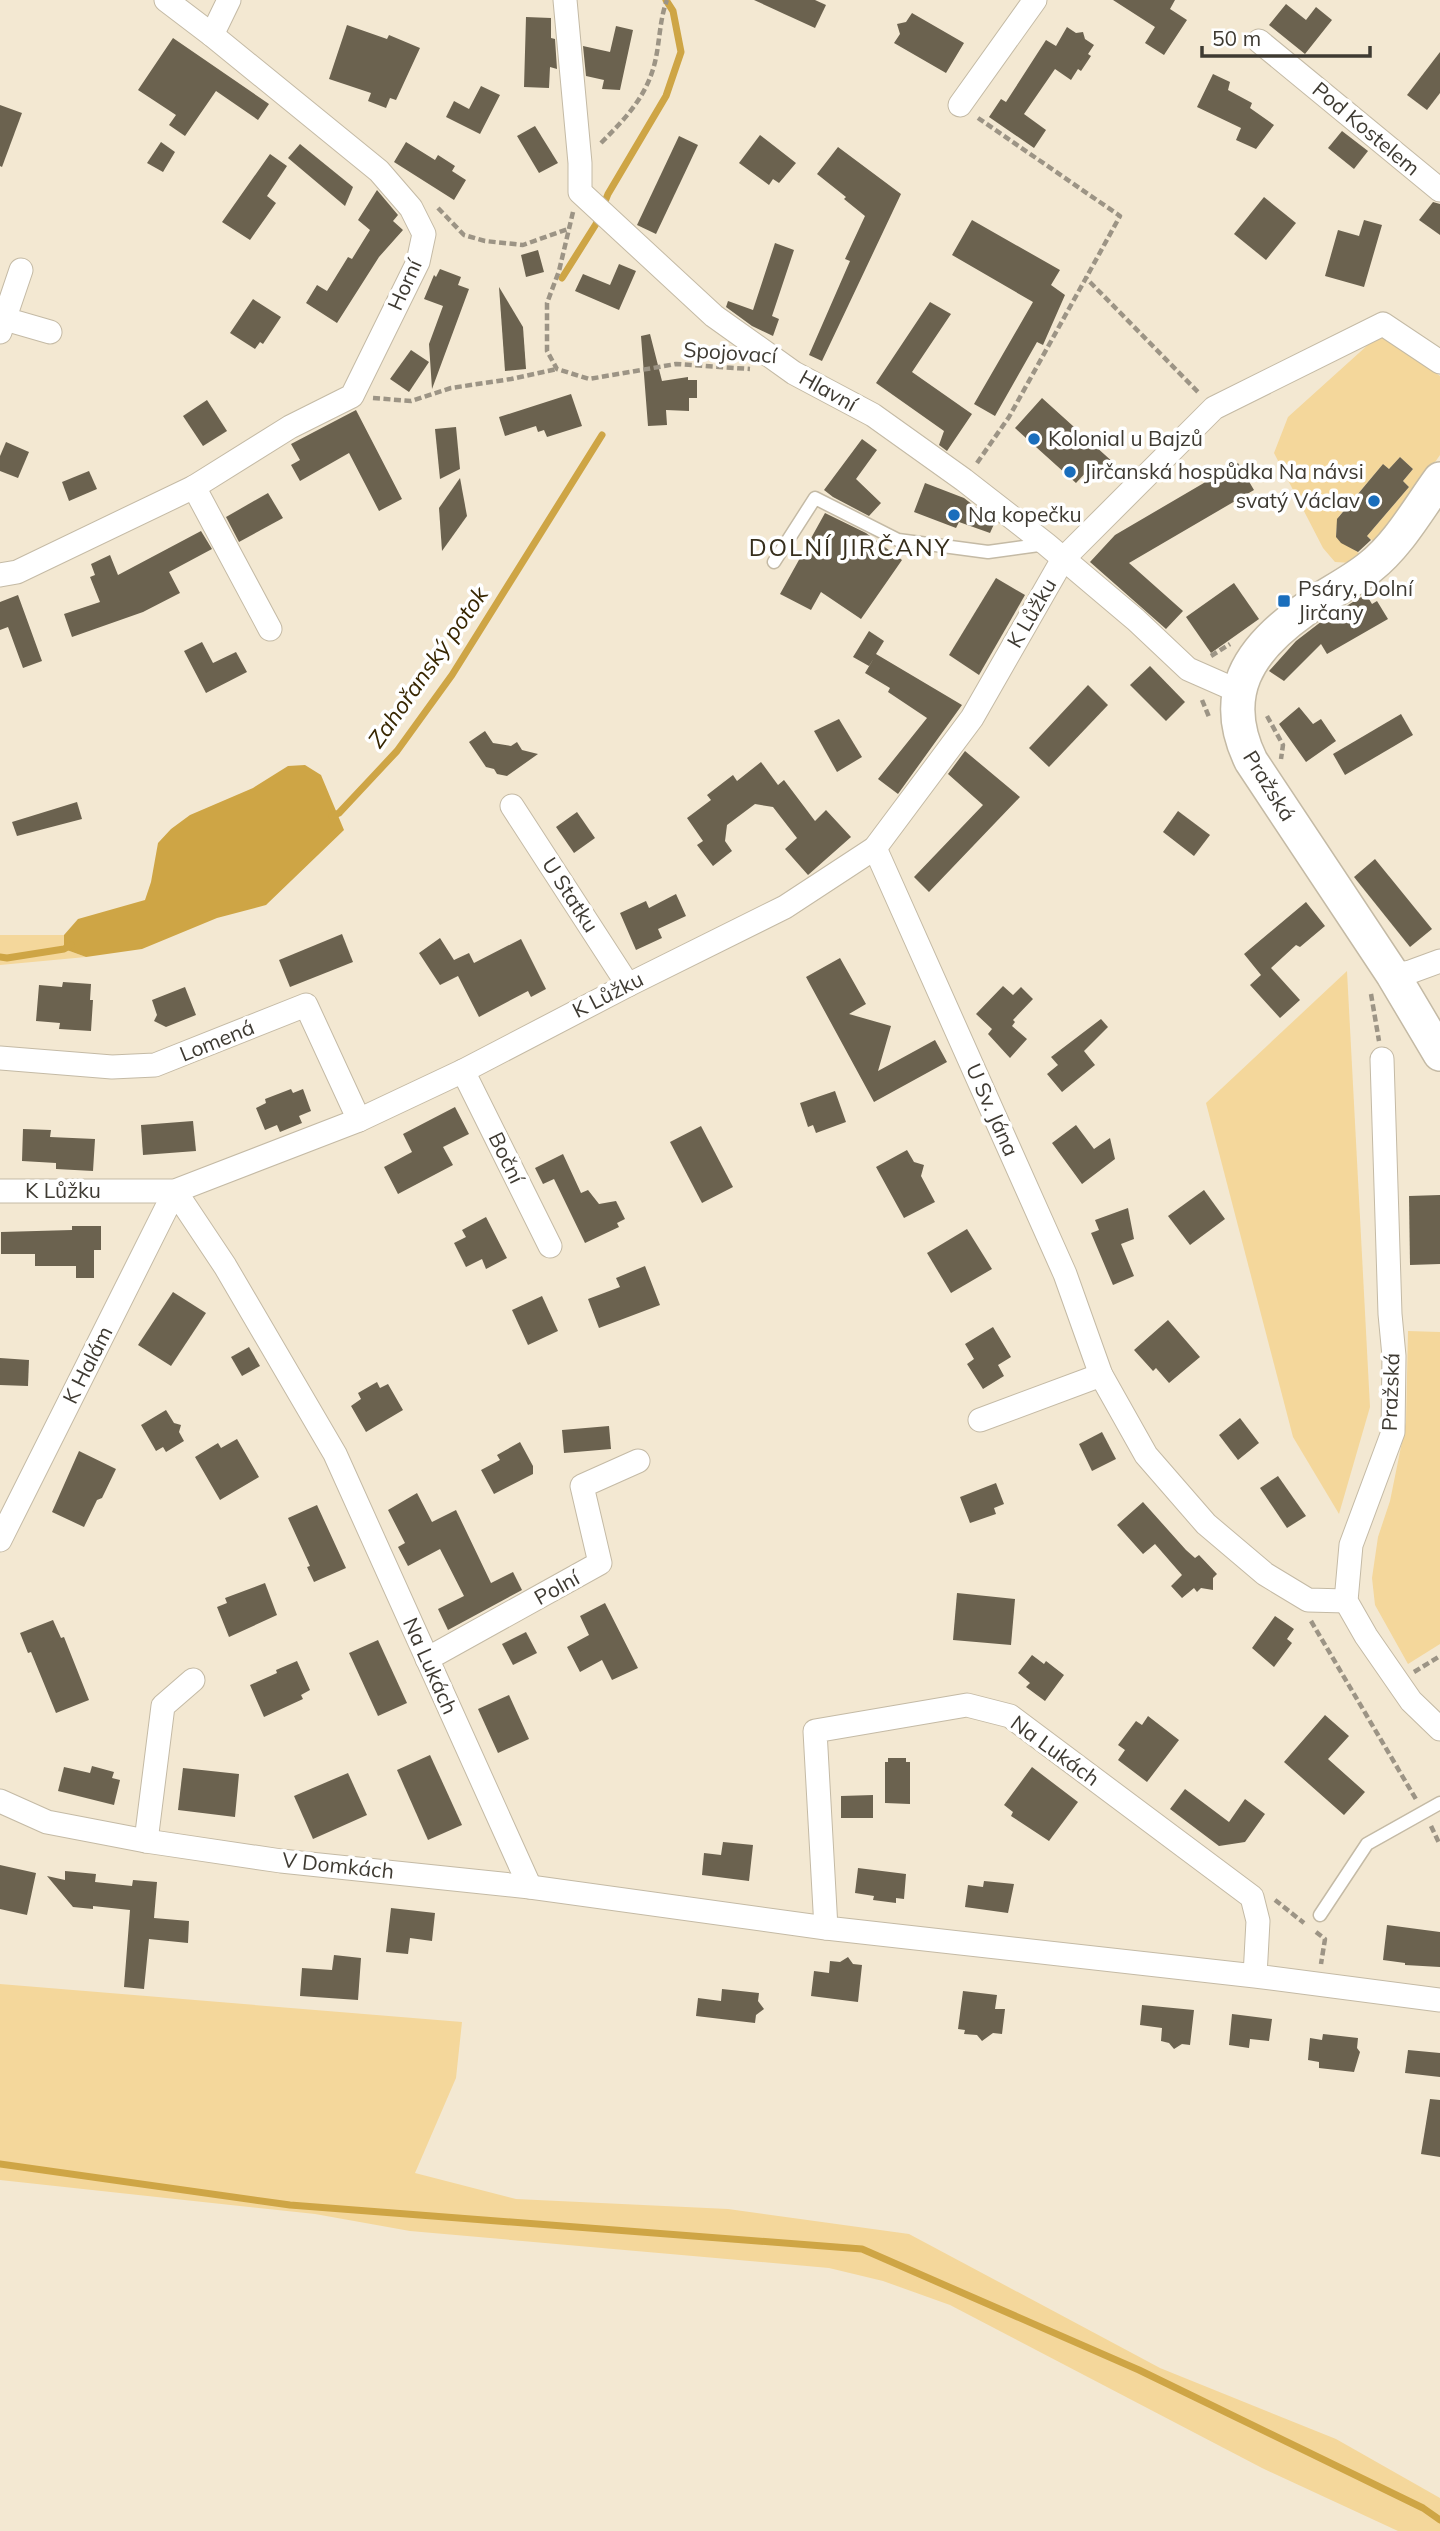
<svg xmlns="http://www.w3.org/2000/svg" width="1440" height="2531" font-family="Mulish,sans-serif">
<rect width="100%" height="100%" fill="#f3e8d2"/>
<!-- green -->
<g fill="#f4d79b" fill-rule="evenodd">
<path d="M1380,334L1440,376V455L1383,536L1352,563L1335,562L1323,548L1274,453L1288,417ZM1400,457L1413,469L1403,481L1409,487L1367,536L1373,541L1360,554C1337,535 1332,547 1339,516L1383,464L1389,469Z"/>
<polygon points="0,935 64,935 64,949 86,957 0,965"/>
<polygon points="1347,971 1370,1407 1339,1514 1293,1437 1206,1103"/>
<polygon points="1408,1331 1440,1332 1440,1644 1408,1664 1375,1605 1372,1578 1378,1537 1390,1501 1406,1422"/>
<polygon points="0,1984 462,2022 456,2078 415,2173 516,2199 728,2209 909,2234 1160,2368 1336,2439 1440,2498 1440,2531 1398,2531 1262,2468 950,2305 883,2281 829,2268 410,2231 315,2214 0,2180"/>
</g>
<!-- water -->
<polygon fill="#cea545" points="305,765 321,775 344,830 266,905 217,918 142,949 86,957 64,949 64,935 78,919 145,900 151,882 158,843 171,829 190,815 253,788 288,766"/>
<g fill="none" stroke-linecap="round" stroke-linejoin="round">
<!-- stream -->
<g stroke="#cea545" stroke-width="7">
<polyline points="562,278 596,224 608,194 666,96 681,52 673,11 666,0"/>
<polyline points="332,816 339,813 397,751 452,675 602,435"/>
<polyline points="0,957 7,958 64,949 71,945"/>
<polyline points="0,2164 290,2205 862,2249 1139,2370 1423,2508 1440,2520"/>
</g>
</g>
<!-- building -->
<g fill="#6b624f">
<polygon points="754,0 815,0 826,5 815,28"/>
<polygon points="1113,0 1175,0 1170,9 1187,20 1164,55 1145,43 1155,27"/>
<polygon points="1286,4 1306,20 1316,7 1332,20 1305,54 1269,25"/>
<polygon points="912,13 964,43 946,73 894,43 900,34 897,24 906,22"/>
<polygon points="526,17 551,18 551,38 555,39 557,69 550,67 549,88 524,87"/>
<polygon points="347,25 387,39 389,35 420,48 396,100 390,98 386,108 368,101 371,93 329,79"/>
<polygon points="616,26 633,30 620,90 602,89 604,80 586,76 583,46 610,52"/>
<polygon points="1067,27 1076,33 1083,32 1085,39 1094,45 1088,54 1091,56 1081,71 1078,69 1071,80 1055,69 1024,114 1046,130 1034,148 989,117 1001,99 1006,102 1046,40 1056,46"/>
<polygon points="173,38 269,104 258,120 216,91 185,136 169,125 176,115 138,90"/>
<polygon points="1440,52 1440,93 1427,110 1407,95"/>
<polygon points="1213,74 1230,82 1228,90 1252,103 1250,108 1274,125 1256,149 1236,140 1241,128 1197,107"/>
<polygon points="481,86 500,95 480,134 446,117 454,101 469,109"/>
<polygon points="0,105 22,113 2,167 0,166"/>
<polygon points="535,126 558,163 539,173 517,136"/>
<polygon points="1342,131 1368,151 1354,169 1328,148"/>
<polygon points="760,135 796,163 779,183 773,179 769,185 739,163"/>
<polygon points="679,136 698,145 656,234 637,225"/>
<polygon points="161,142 175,152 163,172 147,163"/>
<polygon points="406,142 435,160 438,155 455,166 452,171 466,180 454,200 394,162"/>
<polygon points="300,144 353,187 345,206 288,158"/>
<polygon points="838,147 901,194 822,361 809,355 850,261 845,259 865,216 844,199 846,197 817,174"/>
<polygon points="270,154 287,166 267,196 276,203 250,240 222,222"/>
<polygon points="377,190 398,215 393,221 403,230 379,257 337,323 306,303 317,285 327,291 348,257 352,259 370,230 358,220"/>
<polygon points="1264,197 1296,223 1266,260 1234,234"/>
<polygon points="1433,202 1440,204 1440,235 1419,220"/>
<polygon points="972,220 1060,270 1051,285 1065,295 1043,345 1037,342 995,416 974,404 1033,302 952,255"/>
<polygon points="1364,220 1382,225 1364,287 1325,276 1338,230 1359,236"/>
<polygon points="775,243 794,250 772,316 779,319 773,336 752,326 726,307 728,301 753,310"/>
<polygon points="538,250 544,272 526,277 521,255"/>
<polygon points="619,264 636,271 619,310 575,291 583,274 610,285"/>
<polygon points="440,269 461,277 458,285 469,289 432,389 429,344 443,306 424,299 434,275 436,277"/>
<polygon points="499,287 523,327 526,369 505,371"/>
<polygon points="253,299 281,317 263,344 260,342 255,349 230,333"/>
<polygon points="930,302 951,314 912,372 972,414 947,451 939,445 944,431 876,383"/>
<polygon points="650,334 662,381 688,377 688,380 697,380 697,398 689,398 689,411 666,410 667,425 648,426 641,336"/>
<polygon points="411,350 429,362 409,392 390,379"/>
<polygon points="571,394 582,426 547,437 544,430 538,432 536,426 505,436 499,417"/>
<polygon points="1042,398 1115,464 1101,481 1090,468 1076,483 1015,428"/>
<polygon points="207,400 227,431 203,446 183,416"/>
<polygon points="356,410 402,499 379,511 349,453 300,481 291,465 300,460 291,444"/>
<polygon points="456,427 460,469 440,479 435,429"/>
<polygon points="862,439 877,450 856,479 881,503 869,516 833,497 824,490"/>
<polygon points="6,442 29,452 18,478 0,471 0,456"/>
<polygon points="1400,457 1413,469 1403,481 1409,487 1367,536 1371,540 1358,552 1341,543 1336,537 1337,519 1383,464 1389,469"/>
<polygon points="1238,463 1254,490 1129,563 1183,611 1166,629 1090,562 1115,535"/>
<polygon points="89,471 97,489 69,501 62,482"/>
<polygon points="460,478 467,516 442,551 439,508"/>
<polygon points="925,483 964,498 995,522 990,533 959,522 956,528 914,512"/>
<polygon points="268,493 283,518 239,542 226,517"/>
<polygon points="825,513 866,533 902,560 861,619 821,592 811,610 780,594"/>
<polygon points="201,531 212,549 169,572 180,593 143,612 72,637 64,614 100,602 90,577 95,575 91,564 110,555 118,575"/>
<polygon points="996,578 1025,595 979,675 949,655"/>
<polygon points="1234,583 1259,619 1211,653 1186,617"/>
<polygon points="1366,594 1372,604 1377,601 1388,619 1327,654 1321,644 1284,681 1269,671 1296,641 1322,621"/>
<polygon points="18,595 42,661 23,668 8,627 0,630 0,602"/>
<polygon points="869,631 884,641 876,654 962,705 898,794 878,779 927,718 888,692 890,688 865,673 874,658 869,666 853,657"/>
<polygon points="202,642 213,663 236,652 247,672 206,693 184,651"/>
<polygon points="1150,666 1185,702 1166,721 1130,685"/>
<polygon points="1088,685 1108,705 1049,767 1029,748"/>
<polygon points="1299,707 1313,724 1321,719 1336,741 1306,762 1279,724"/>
<polygon points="1401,714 1413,735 1345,775 1333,754"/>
<polygon points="839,719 862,757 837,772 814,731"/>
<polygon points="485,731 493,743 511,746 517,742 522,750 538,754 507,776 497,774 494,769 486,767 469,742"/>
<polygon points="965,751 1020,797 929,892 914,877 983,805 948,774"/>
<polygon points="761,762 778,785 784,780 815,821 826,810 851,837 808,875 785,849 797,838 773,807 755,804 727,825 725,841 732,851 713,866 697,845 703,841 687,818 711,800 707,795 733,775 737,781"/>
<polygon points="77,802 82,819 17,836 12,822"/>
<polygon points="1178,811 1210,835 1194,856 1163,832"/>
<polygon points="577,812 595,838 574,853 556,827"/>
<polygon points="1375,859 1432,929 1410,947 1354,877"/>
<polygon points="676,894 686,916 658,929 662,938 636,950 620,913 646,901 649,908"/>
<polygon points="1306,902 1325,926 1300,947 1296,945 1271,968 1300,1000 1280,1018 1250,985 1261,975 1244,954"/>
<polygon points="342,934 353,962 290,987 279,960"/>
<polygon points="440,938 454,960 469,953 474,963 521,939 546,989 531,997 528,991 479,1017 458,976 440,985 419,953"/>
<polygon points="840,958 866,1004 849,1014 891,1026 878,1071 935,1040 947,1062 874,1102 806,977"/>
<polygon points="63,982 91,984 90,1000 93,1000 91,1031 59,1029 60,1023 36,1021 39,985 62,987"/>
<polygon points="1003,986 1013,995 1021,987 1033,999 1013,1020 1015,1022 1012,1026 1027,1039 1010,1058 988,1034 992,1029 976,1014"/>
<polygon points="185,987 196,1015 166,1027 154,1021 157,1015 152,1000"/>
<polygon points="1101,1019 1108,1027 1084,1051 1095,1065 1062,1092 1047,1074 1058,1065 1051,1057"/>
<polygon points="291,1089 293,1093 303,1089 311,1111 299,1116 302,1123 280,1132 277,1125 265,1130 256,1108 266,1103 265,1099"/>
<polygon points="835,1091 846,1122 816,1133 813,1125 808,1127 800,1103"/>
<polygon points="455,1107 469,1134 443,1147 453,1165 398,1194 384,1167 412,1152 403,1134"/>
<polygon points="193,1121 196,1151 143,1155 141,1125"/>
<polygon points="1076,1125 1094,1149 1110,1138 1115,1159 1082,1184 1052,1143"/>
<polygon points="701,1126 733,1187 702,1203 670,1142"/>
<polygon points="23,1129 51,1130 50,1137 95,1139 93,1171 56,1169 56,1163 22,1161"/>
<polygon points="907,1150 914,1162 924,1165 921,1176 935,1202 904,1218 876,1167"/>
<polygon points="563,1154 581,1193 588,1190 599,1204 616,1201 625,1219 617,1223 619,1227 585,1243 554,1179 543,1184 535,1168"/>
<polygon points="1204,1190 1225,1219 1190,1245 1168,1216"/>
<polygon points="1440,1195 1440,1264 1410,1265 1409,1196"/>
<polygon points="1128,1208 1134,1239 1121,1244 1134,1276 1113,1285 1091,1233 1099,1230 1095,1220"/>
<polygon points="486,1217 507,1258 486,1269 482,1259 466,1267 454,1243 466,1237 462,1230"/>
<polygon points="72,1226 101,1226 101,1250 94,1250 94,1278 76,1278 76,1266 35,1266 35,1254 1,1254 1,1232 72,1230"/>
<polygon points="967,1229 992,1269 951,1293 927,1253"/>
<polygon points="645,1266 660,1305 599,1328 588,1299 620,1287 616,1278"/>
<polygon points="173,1292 206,1313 171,1366 138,1345"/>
<polygon points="542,1296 558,1331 528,1345 512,1310"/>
<polygon points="1168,1320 1200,1357 1169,1383 1156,1368 1153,1371 1134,1350"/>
<polygon points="993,1327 1011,1357 998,1365 1004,1376 983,1389 967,1364 974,1359 965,1344"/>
<polygon points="249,1347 260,1366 242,1376 231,1357"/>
<polygon points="0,1358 29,1360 28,1386 0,1385"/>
<polygon points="377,1382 380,1388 388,1384 403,1410 366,1432 351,1406 361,1399 358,1393"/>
<polygon points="166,1410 174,1423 181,1425 179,1432 184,1441 166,1452 163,1447 156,1451 141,1425"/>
<polygon points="1240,1418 1259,1443 1238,1460 1219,1435"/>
<polygon points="609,1426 611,1449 564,1453 562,1430"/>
<polygon points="1102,1432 1116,1459 1092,1471 1079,1444"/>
<polygon points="237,1439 259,1477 220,1500 195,1457 218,1443 221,1448"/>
<polygon points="520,1442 533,1466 533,1474 494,1494 481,1470 500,1460 497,1455"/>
<polygon points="79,1451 116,1469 102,1498 97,1500 84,1527 52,1512"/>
<polygon points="1278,1476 1306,1516 1287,1528 1260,1488"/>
<polygon points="996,1483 1004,1504 994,1508 996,1514 970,1523 960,1497"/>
<polygon points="417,1493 432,1522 456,1510 491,1583 513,1572 522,1590 448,1630 438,1609 464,1596 440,1549 408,1566 398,1547 405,1543 388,1510"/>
<polygon points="1143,1502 1186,1550 1195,1558 1199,1555 1217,1574 1213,1578 1213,1590 1201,1588 1197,1592 1194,1588 1182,1598 1171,1586 1182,1575 1155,1544 1143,1554 1117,1525"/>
<polygon points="317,1505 346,1568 314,1582 307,1567 310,1566 288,1518"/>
<polygon points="265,1583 277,1615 229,1637 217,1607 227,1603 225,1598"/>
<polygon points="957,1593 1015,1599 1011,1645 953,1640"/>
<polygon points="605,1603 638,1668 612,1680 602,1660 580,1672 567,1647 589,1635 580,1616"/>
<polygon points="1275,1616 1294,1629 1287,1639 1292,1643 1274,1667 1252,1648"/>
<polygon points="53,1620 61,1638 64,1637 89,1700 56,1713 31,1652 28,1653 20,1633"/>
<polygon points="526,1632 537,1653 513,1665 502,1644"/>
<polygon points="378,1640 407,1703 378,1716 349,1653"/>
<polygon points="1032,1655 1044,1664 1046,1661 1064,1675 1045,1701 1026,1687 1030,1683 1018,1673"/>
<polygon points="297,1661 310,1690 301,1695 303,1699 264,1717 250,1685 277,1673 276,1670"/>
<polygon points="509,1695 529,1739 498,1753 478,1709"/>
<polygon points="1325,1715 1349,1736 1328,1759 1365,1792 1344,1815 1284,1762"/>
<polygon points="1148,1716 1179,1740 1147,1782 1118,1760 1125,1750 1118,1745 1136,1721 1142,1725"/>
<polygon points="430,1755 462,1825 428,1840 397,1770"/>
<polygon points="888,1758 906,1758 906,1762 910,1762 910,1804 885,1803 885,1762 888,1762"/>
<polygon points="92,1766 114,1772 112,1778 120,1780 114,1805 58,1791 64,1767 90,1773"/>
<polygon points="1032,1767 1078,1802 1049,1841 1011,1816 1013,1812 1004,1805"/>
<polygon points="183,1768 239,1774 235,1817 178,1810"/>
<polygon points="348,1773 367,1815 313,1839 294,1796"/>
<polygon points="1185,1789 1229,1822 1245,1799 1265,1814 1245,1842 1219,1846 1170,1809"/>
<polygon points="873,1795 873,1818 841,1818 841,1796"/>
<polygon points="723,1842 753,1845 749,1881 702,1875 704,1853 721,1855"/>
<polygon points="0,1865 36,1873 27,1915 0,1909"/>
<polygon points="858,1868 906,1874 904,1899 896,1898 896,1903 873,1900 874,1896 855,1893"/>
<polygon points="65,1871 96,1874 95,1882 132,1886 133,1880 157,1882 154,1918 189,1921 188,1943 149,1939 144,1989 124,1987 130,1910 93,1906 93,1909 73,1907 47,1876 65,1880"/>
<polygon points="984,1881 1014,1884 1008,1913 965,1907 968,1885 983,1887"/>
<polygon points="391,1908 435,1913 432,1941 410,1938 408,1954 386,1952"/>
<polygon points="1387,1925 1440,1932 1440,1967 1405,1965 1405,1963 1383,1960"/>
<polygon points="334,1955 361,1958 358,2000 300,1996 302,1968 332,1970"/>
<polygon points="848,1957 853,1964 862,1965 858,2002 811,1996 814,1971 829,1973 830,1961 840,1962"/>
<polygon points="722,1989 759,1993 758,2001 764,2009 756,2015 755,2023 696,2016 698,1998 721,2001"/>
<polygon points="963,1991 997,1995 995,2009 1005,2009 1002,2034 993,2033 982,2041 977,2035 964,2034 965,2030 958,2029"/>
<polygon points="1142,2005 1194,2010 1190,2045 1182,2044 1174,2049 1169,2043 1161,2041 1162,2028 1140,2025"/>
<polygon points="1232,2014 1272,2019 1269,2041 1250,2039 1249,2048 1229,2045"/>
<polygon points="1323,2034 1358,2038 1357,2048 1360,2052 1354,2072 1319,2068 1319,2062 1308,2060 1310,2038 1322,2040"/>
<polygon points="1408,2050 1440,2053 1440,2077 1405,2073"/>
<polygon points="1430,2099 1440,2100 1440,2157 1421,2154"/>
</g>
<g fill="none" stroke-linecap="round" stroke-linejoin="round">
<!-- lane casing -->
<g stroke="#c4baa5" stroke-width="15">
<g id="lane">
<polyline points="774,562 815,498 898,540 988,552 1046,544"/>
<polyline points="1320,1915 1367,1844 1440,1803"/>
</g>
</g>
<!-- street casing -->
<g stroke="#c4baa5" stroke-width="25">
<g id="street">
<polyline points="565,0 580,163 580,192 714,316 794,373 873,415 964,480 1046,544 1136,620 1188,669 1238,691"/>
<polyline points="212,35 229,0"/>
<polyline points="1259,41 1440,190"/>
<polyline points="960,105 1035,0"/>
<polyline points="5,319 50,332"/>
<polyline points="0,332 21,270"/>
<polyline points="194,487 270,629"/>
<polyline points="0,575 17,572 194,487 290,427 352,396 418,262 424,234 411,208 379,171 212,35 166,0"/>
<polyline points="512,806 628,985"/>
<polyline points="875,848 1065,1274 1101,1375 1146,1455 1206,1524 1265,1574 1308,1600 1346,1601"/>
<polyline points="1393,975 1410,972 1440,961"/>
<polyline points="0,1058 112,1067 155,1065 306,1005 359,1120"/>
<polyline points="1382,1059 1390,1314 1394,1356 1393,1432 1351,1545 1346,1601 1366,1636 1411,1701 1440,1729"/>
<polyline points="463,1071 550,1246"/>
<polyline points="0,1191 175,1191 359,1120 463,1071 628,985 785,907 875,848 972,718 1063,559 1214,408 1383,324 1440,362"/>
<polyline points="980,1420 1101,1375"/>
<polyline points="0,1540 175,1191 225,1266 335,1454 530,1887"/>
<polyline points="427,1659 600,1563 582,1486 638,1461"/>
<polyline points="0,1801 47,1822 146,1841 281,1861 530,1887 826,1928"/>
<polyline points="146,1841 163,1706 193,1680"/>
<polyline points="1255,1976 1258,1921 1252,1897 1010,1716 967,1705 815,1731 826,1928 1255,1976 1440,2000"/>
</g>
</g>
<!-- secondary casing -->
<g stroke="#c4baa5" stroke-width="36">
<path id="secondary" d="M1440,479C1418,509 1399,544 1370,567C1349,584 1324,595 1303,611C1248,650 1219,695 1251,761L1393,975L1440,1054"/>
</g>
<!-- path -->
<g stroke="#9c9485" stroke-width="4.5" stroke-dasharray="7 3.5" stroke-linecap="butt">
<polyline points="978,118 1120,216 1086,278"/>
<path d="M601,143C625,119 645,98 654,66C660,44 659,21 667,0"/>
<polyline points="438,208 464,235 485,241 523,245 568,229"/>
<polyline points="573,212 559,271 547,303 547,351 557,369 589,379 676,364 750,369"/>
<polyline points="373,398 411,401 451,388 511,379 557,369"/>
<polyline points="977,463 1009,417 1086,278 1199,393"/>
<polyline points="1211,656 1230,644"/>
<polyline points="1202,700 1209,717"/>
<polyline points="1267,716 1283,745 1281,759"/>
<polyline points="1371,994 1379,1041"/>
<polyline points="1311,1621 1417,1801"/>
<polyline points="1414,1672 1440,1656"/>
<polyline points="1431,1826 1440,1845"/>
<polyline points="1275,1900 1304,1923"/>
<polyline points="1316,1932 1325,1939 1321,1964"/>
</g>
<!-- lane -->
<use href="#lane" stroke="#fff" stroke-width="12"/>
<!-- street -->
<use href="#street" stroke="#fff" stroke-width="23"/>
<!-- secondary -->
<use href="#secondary" stroke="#fff" stroke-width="33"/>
</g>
<!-- markers -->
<g fill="#1a6ebc" stroke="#fff" stroke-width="2.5">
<circle cx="1034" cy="439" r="7"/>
<circle cx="1070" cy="472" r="7"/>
<circle cx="1374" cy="501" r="7"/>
<circle cx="954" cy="515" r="7"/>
<rect x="1277" y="594" width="14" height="14" rx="3.5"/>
</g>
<g text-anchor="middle" stroke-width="7" stroke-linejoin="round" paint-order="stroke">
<!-- street labels -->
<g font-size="21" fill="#3e3a32" stroke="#fff">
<text transform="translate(1366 129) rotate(40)" y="7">Pod Kostelem</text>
<text transform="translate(405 285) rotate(-66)" y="7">Horní</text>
<text transform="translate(730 353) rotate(4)" y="7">Spojovací</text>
<text transform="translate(828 391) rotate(29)" y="7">Hlavní</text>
<text transform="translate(1032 613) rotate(-60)" y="7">K Lůžku</text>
<text transform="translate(1269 786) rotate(58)" y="7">Pražská</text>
<text transform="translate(570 895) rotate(57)" y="7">U Statku</text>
<text transform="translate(608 995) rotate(-27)" y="7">K Lůžku</text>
<text transform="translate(217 1041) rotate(-22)" y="7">Lomená</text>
<text transform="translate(992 1110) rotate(66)" y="7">U Sv. Jána</text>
<text transform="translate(506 1158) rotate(64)" y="7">Boční</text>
<text x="63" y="1198">K Lůžku</text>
<text transform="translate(88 1365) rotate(-63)" y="7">K Halám</text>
<text transform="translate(1391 1392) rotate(-88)" y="7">Pražská</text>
<text transform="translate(557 1588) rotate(-29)" y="7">Polní</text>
<text transform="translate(430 1666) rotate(66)" y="7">Na Lukách</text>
<text transform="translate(1055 1751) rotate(36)" y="7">Na Lukách</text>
<text transform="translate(338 1866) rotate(6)" y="7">V Domkách</text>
</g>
<!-- poi labels -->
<g font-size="21" fill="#3e3a32" stroke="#fff" text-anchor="start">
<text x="1048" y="446">Kolonial u Bajzů</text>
<text x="1084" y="479">Jirčanská hospůdka Na návsi</text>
<text x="1360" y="508" text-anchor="end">svatý Václav</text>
<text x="968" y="522">Na kopečku</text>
<text x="1298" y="596">Psáry, Dolní<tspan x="1298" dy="24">Jirčany</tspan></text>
</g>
<!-- water labels -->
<g font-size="23" font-style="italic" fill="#372600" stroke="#fff">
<text transform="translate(428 667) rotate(-55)" y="8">Zahořanský potok</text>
</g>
<!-- quarter labels -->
<g font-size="24" letter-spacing="2" fill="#362e1c" stroke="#fff">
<text x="850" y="556">DOLNÍ JIRČANY</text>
</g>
</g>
<!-- scale -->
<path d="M1202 46v10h168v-10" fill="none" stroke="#3e3a32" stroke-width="3.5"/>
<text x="1212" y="46" font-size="21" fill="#3e3a32" stroke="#ffffff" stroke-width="5" paint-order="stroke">50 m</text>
</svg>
